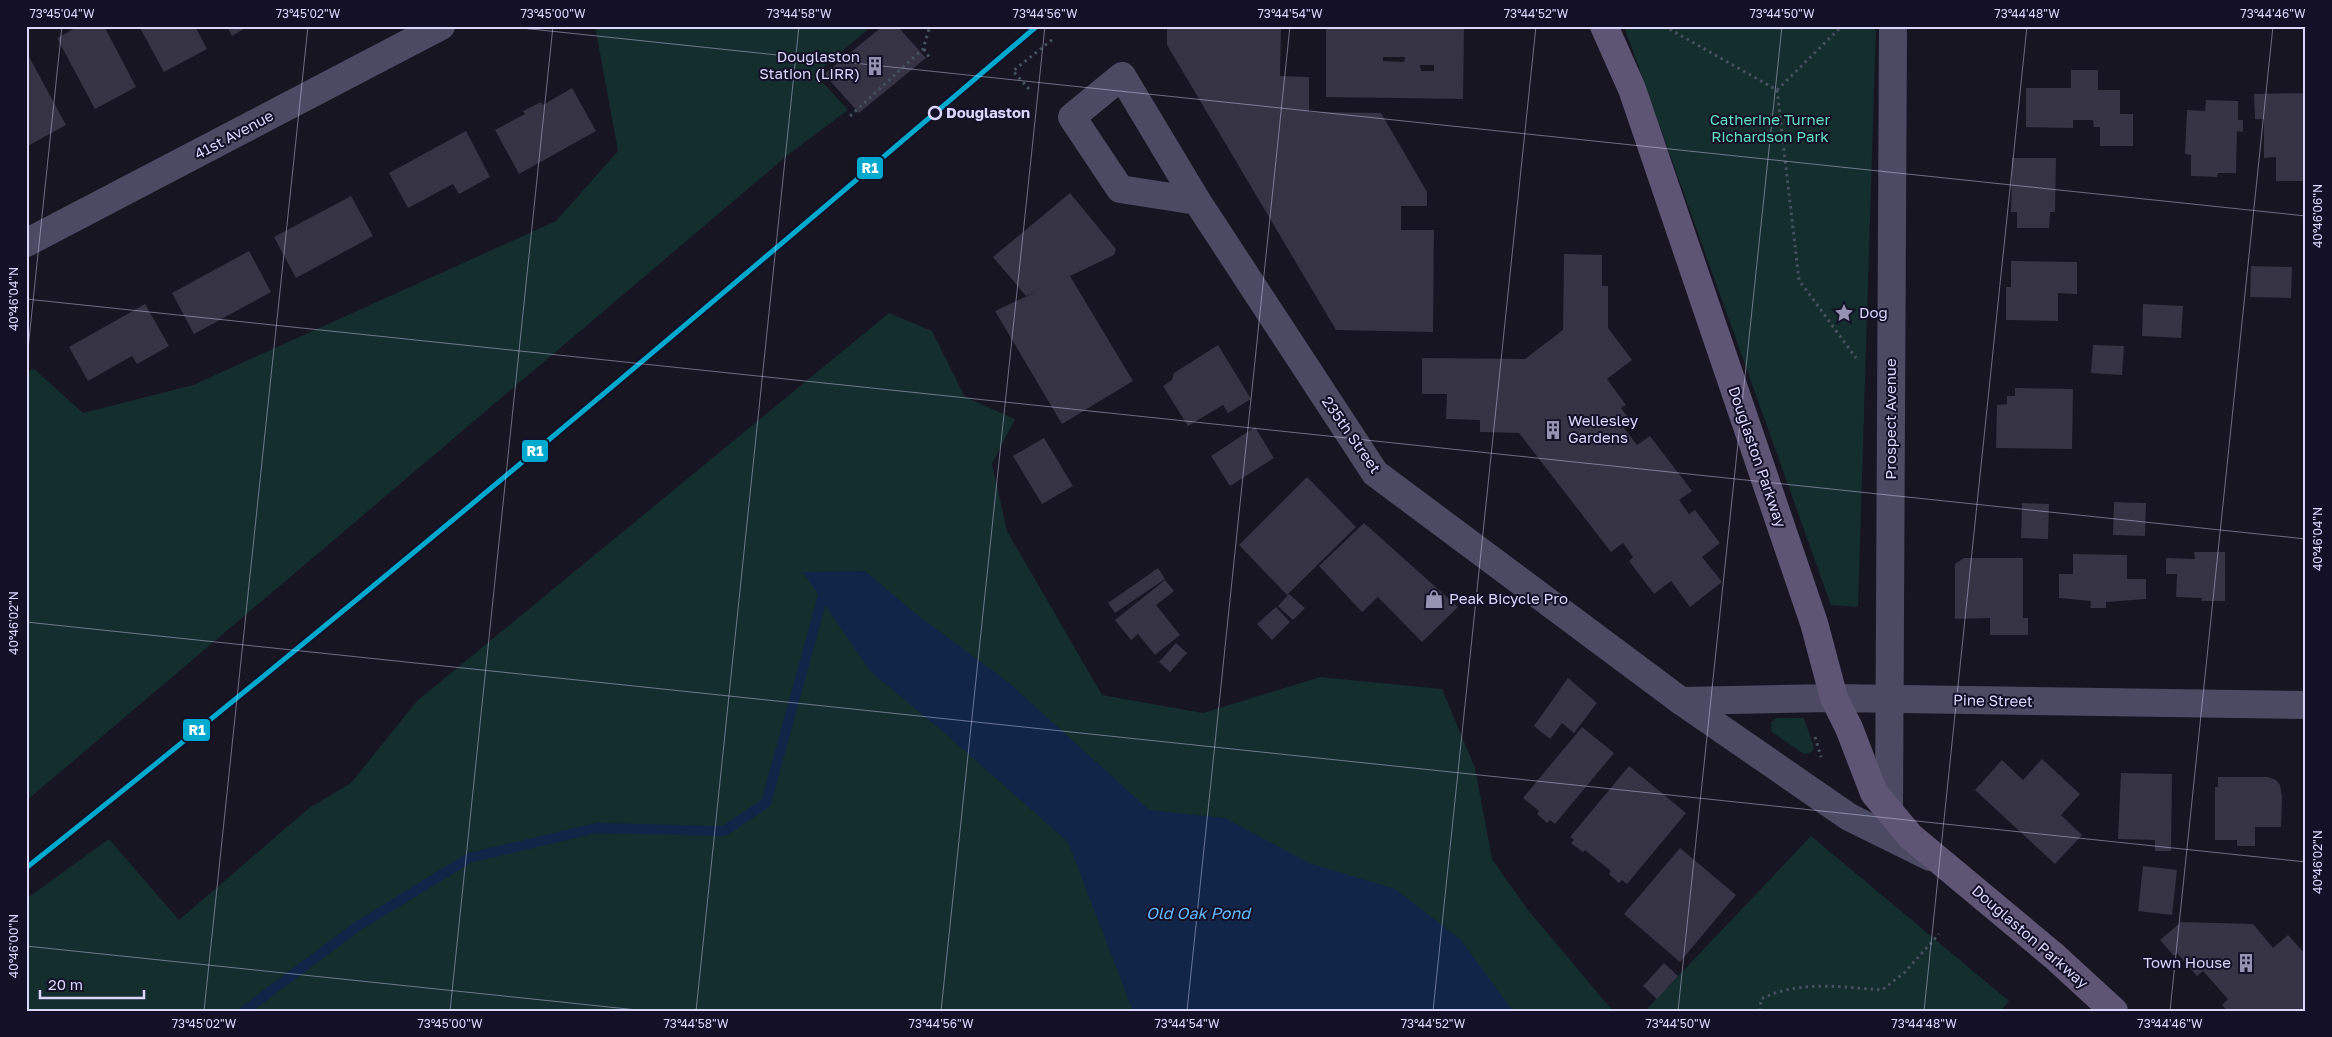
<svg xmlns="http://www.w3.org/2000/svg" width="2332" height="1037" font-family="'Golos Text',sans-serif">
<rect width="100%" height="100%" fill="#171522"/>
<!-- green -->
<g fill="#142d2d">
<polygon points="595,26 872,26 815,74 848,110 789,154 26,801 26,371 34,369 83,413 193,385 556,221 618,151"/>
<polygon points="1624,26 1876,26 1858,607 1831,605"/>
<polygon points="889,313 932,331 965,397 1015,419 992,464 1007,531 1102,695 1203,713 1320,677 1442,689 1475,768 1492,859 1528,910 1613,1011 26,1011 26,899 109,839 179,920 309,808 351,783 417,701"/>
<polygon points="1776,718 1804,718 1814,748 1812,752 1804,754 1772,732 1771,723"/>
<polygon points="1811,836 2009,1001 2001,1011 1645,1011"/>
</g>
<!-- water -->
<polygon fill="#102548" points="865,571 916,614 1008,682 1149,810 1225,818 1309,863 1395,889 1460,939 1513,1011 1133,1011 1068,842 947,735 870,671 803,572"/>
<g fill="none" stroke-linecap="round" stroke-linejoin="round">
<!-- stream -->
<polyline stroke="#102548" stroke-width="10" points="244,1011 358,926 469,858 596,828 724,831 766,803 822,599 833,600"/>
</g>
<!-- building -->
<g fill="#353344" fill-rule="evenodd">
<polygon points="79,26 104,26 136,87 95,109 57,38"/>
<polygon points="139,26 195,26 207,49 164,72"/>
<polygon points="227,26 249,26 232,36"/>
<polygon points="883,26 897,26 926,58 859,113 824,74"/>
<polygon points="1167,26 1281,26 1280,76 1309,77 1309,112 1381,113 1427,192 1427,206 1401,206 1401,230 1434,230 1433,332 1336,330 1167,45"/>
<path d="M1326,26H1464L1463,99L1326,97ZM1383,57H1405L1404,62L1383,61ZM1420,65H1434V71H1421Z"/>
<polygon points="26,55 28,55 66,125 26,147"/>
<polygon points="2071,70 2098,70 2098,90 2120,90 2120,114 2133,114 2133,146 2100,146 2100,127 2094,127 2093,120 2073,120 2073,128 2026,127 2026,88 2071,88"/>
<polygon points="572,88 596,131 519,174 495,130 525,114 523,111 541,102 543,105"/>
<polygon points="2306,93 2306,181 2276,181 2276,157 2264,158 2264,119 2255,119 2254,94"/>
<polygon points="2206,100 2238,101 2238,120 2243,120 2243,132 2237,131 2236,173 2218,173 2217,177 2191,176 2191,155 2185,154 2187,110 2205,111"/>
<polygon points="466,131 490,177 459,194 453,184 408,208 389,173"/>
<polygon points="2012,158 2056,158 2055,212 2050,212 2049,228 2017,228 2017,212 2011,212"/>
<polygon points="1070,193 1116,249 1114,255 1070,276 1133,381 1062,424 995,311 1040,290 1026,296 993,257"/>
<polygon points="351,196 373,236 296,278 274,237"/>
<rect x="2303" y="227" width="3" height="35"/>
<polygon points="249,251 271,292 194,334 172,293"/>
<polygon points="1564,254 1602,255 1602,286 1608,286 1608,328 1632,360 1607,379 1626,405 1621,408 1632,423 1624,428 1637,445 1650,436 1692,491 1679,500 1689,514 1695,510 1720,543 1702,557 1722,582 1690,607 1671,581 1654,594 1629,561 1633,557 1623,543 1611,552 1519,433 1480,432 1480,420 1446,419 1447,394 1422,394 1422,358 1525,359 1563,330"/>
<polygon points="2011,261 2077,262 2077,294 2058,293 2058,321 2006,320 2006,287 2011,287"/>
<polygon points="2251,266 2292,267 2291,298 2250,297"/>
<polygon points="145,304 169,346 137,364 132,356 88,381 69,347"/>
<polygon points="2143,304 2183,306 2181,338 2142,336"/>
<polygon points="1218,345 1251,399 1228,413 1223,405 1188,426 1163,386 1172,380 1174,373"/>
<polygon points="2093,345 2124,346 2122,375 2091,373"/>
<polygon points="2015,388 2073,389 2072,449 1996,448 1997,405 2007,404 2007,396 2015,396"/>
<polygon points="1255,427 1274,458 1230,486 1211,456"/>
<polygon points="1044,438 1073,486 1042,504 1013,456"/>
<polygon points="1307,477 1356,527 1287,595 1239,545"/>
<polygon points="2114,502 2146,503 2145,536 2113,535"/>
<polygon points="2022,503 2049,504 2048,539 2021,538"/>
<polygon points="1364,523 1458,607 1422,642 1378,597 1362,612 1319,566"/>
<polygon points="2194,552 2225,552 2225,601 2201,601 2202,598 2176,597 2177,574 2166,574 2166,558 2195,559"/>
<polygon points="2073,554 2127,555 2127,579 2146,579 2146,599 2106,602 2106,608 2090,608 2091,601 2059,598 2059,574 2073,574"/>
<polygon points="1964,558 2023,558 2023,618 2028,618 2028,635 1990,635 1990,618 1955,619 1955,564"/>
<polygon points="1158,568 1165,579 1115,613 1108,603"/>
<polygon points="1165,580 1174,591 1156,605 1180,635 1155,655 1138,634 1131,640 1115,620"/>
<polygon points="1289,594 1305,608 1293,620 1278,606"/>
<polygon points="1276,607 1290,622 1272,640 1257,624"/>
<polygon points="1176,643 1187,653 1170,672 1159,662"/>
<polygon points="1568,678 1597,703 1574,733 1562,723 1550,739 1534,726"/>
<polygon points="1582,727 1614,753 1555,824 1550,820 1547,823 1537,814 1539,811 1523,798"/>
<polygon points="2042,759 2080,794 2061,815 2082,835 2055,864 1975,790 2002,760 2023,780"/>
<polygon points="1629,766 1686,813 1627,884 1622,880 1619,883 1609,874 1611,871 1585,850 1583,852 1571,843 1574,840 1570,837"/>
<polygon points="2121,773 2172,774 2171,851 2155,851 2155,840 2118,839"/>
<polygon points="2218,777 2268,777 2276,780 2280,785 2282,797 2281,827 2255,827 2255,846 2237,846 2237,840 2215,840 2215,787 2218,787"/>
<polygon points="1680,848 1736,895 1680,962 1624,914"/>
<polygon points="2143,866 2177,870 2172,915 2138,911"/>
<polygon points="2181,922 2253,924 2273,948 2288,935 2306,955 2306,1011 2228,1011 2222,1005 2228,999 2203,971 2197,976 2177,953 2174,956 2160,940"/>
<polygon points="1664,963 1678,976 1657,999 1643,986"/>
</g>
<g fill="none" stroke-linecap="round" stroke-linejoin="round">
<!-- path -->
<g stroke="#45515f" stroke-width="3" stroke-dasharray="2.5 4" stroke-linecap="butt">
<polyline points="1664,26 1777,90"/>
<polyline points="924,49 929,57"/>
<polyline points="1029,89 1013,71 1053,39"/>
<polyline points="1777,90 1799,280 1856,358"/>
<polyline points="1777,90 1842,26"/>
<polyline points="850,116 923,49 930,26"/>
<polyline points="1815,737 1821,757"/>
<path d="M1760,1011L1761,999C1798,980 1842,987 1882,990L1904,973L1939,934"/>
</g>
<!-- minor -->
<g stroke="#4b4a62" stroke-width="28">
<polyline points="1197,201 1120,189 1072,117 1122,76 1197,201 1375,473 1681,701 1849,817 1930,857"/>
<polyline points="26,243 441,26"/>
<polyline points="1681,701 1834,698 2306,705"/>
<polyline points="1889,811 1893,26"/>
</g>
<!-- major -->
<polyline stroke="#5e5473" stroke-width="28" points="1604,26 1632,89 1814,623 1834,698 1849,728 1874,793 1910,836 2054,956 2114,1011"/>
<!-- rail-1 casing -->
<g stroke="#131027" stroke-width="9">
<path id="rail-1" d="M26,868C369,595 703,311 1037,26"/>
</g>
<!-- rail-1 -->
<use href="#rail-1" stroke="#00a9ce" stroke-width="5"/>
</g>
<!-- ticks -->
<path fill="none" stroke="#dad6fe" stroke-width="1" stroke-opacity="0.45" d="M502,26L2306,216M26,299L2306,539M26,368L62,26M26,622L2306,862M26,946L647,1011M204,1011L308,26M450,1011L553,26M696,1011L799,26M941,1011L1045,26M1187,1011L1290,26M1433,1011L1536,26M1678,1011L1782,26M1924,1011L2027,26M2170,1011L2273,26"/>
<!-- icons -->
<defs>
<g id="building-bare" transform="scale(1.5)"><path d="M-4-6H4V6H1V3H-1V6H-4ZM-2.5-4.3h1.7v1.8h-1.7ZM.8-4.3h1.7v1.8H.8ZM-2.5-1h1.7V.8h-1.7ZM.8-1h1.7V.8H.8Z" fill="#9692b1" stroke="#131027" stroke-width="2.5" paint-order="stroke"/></g>
<g id="sight-bare" transform="scale(1.5)"><path d="M0-6L1.8-2.2L6-1.7L2.9 1.2L3.7 5.4L0 3.3L-3.7 5.4L-2.9 1.2L-6-1.7L-1.8-2.2Z" fill="#9692b1" stroke="#131027" stroke-width="2.5" paint-order="stroke"/></g>
<g id="shop-bare" transform="scale(1.5)"><path d="M-5-2.5h2.3a2.7 3.5 0 0 1 5.4 0H5L5.5 6h-11ZM-1.5-2.5h3a1.5 2.3 0 0 0-3 0Z" fill="#9692b1" stroke="#131027" stroke-width="2.5" paint-order="stroke"/></g>
</defs>
<g fill-rule="evenodd">
<use href="#building-bare" x="875" y="66"/>
<use href="#sight-bare" x="1844" y="313"/>
<use href="#building-bare" x="1553" y="430"/>
<use href="#shop-bare" x="1434" y="599"/>
<use href="#building-bare" x="2246" y="963"/>
</g>
<!-- markers -->
<circle fill="#131027" stroke="#dad6fe" stroke-width="2.5" cx="935" cy="113" r="6"/>
<g text-anchor="middle" stroke-width="4" stroke-linejoin="round" paint-order="stroke">
<!-- poi labels -->
<g font-size="15" fill="#dad6fe" stroke="#131027" text-anchor="start">
<text x="860" y="62" text-anchor="end">Douglaston<tspan x="860" dy="17">Station (LIRR)</tspan></text>
<text x="1859" y="318">Dog</text>
<text x="1568" y="426">Wellesley<tspan x="1568" dy="17">Gardens</tspan></text>
<text x="1449" y="604">Peak Bicycle Pro</text>
<text x="2231" y="968" text-anchor="end">Town House</text>
</g>
<!-- stop labels -->
<g font-size="15" font-weight="bold" fill="#dad6fe" stroke="#131027" text-anchor="start">
<text x="946" y="118">Douglaston</text>
</g>
<!-- park labels -->
<g font-size="15" fill="#62dfbe" stroke="#131027">
<text x="1770" y="125">Catherine Turner<tspan x="1770" dy="17">Richardson Park</tspan></text>
</g>
<!-- street labels -->
<g font-size="15" fill="#dad6fe" stroke="#131027">
<text transform="translate(234 135) rotate(-28)" y="5">41st Avenue</text>
<text transform="translate(1891 419) rotate(-90)" y="5">Prospect Avenue</text>
<text transform="translate(1351 435) rotate(55)" y="5">235th Street</text>
<text transform="translate(1757 457) rotate(71)" y="5">Douglaston Parkway</text>
<text transform="translate(1993 701) rotate(1)" y="5">Pine Street</text>
<text transform="translate(2030 937) rotate(41)" y="5">Douglaston Parkway</text>
</g>
<!-- water labels -->
<g font-size="16" font-style="italic" fill="#65b9fd" stroke="#131027">
<text x="1198" y="919">Old Oak Pond</text>
</g>
</g>
<g stroke="#131027" stroke-width="2">
<rect x="856" y="156" width="28" height="24" rx="5" fill="#00a9ce"/>
<rect x="521" y="439" width="28" height="24" rx="5" fill="#00a9ce"/>
<rect x="182" y="718" width="29" height="24" rx="5" fill="#00a9ce"/>
</g>
<g font-size="14" text-anchor="middle" font-weight="bold" fill="#fff">
<text x="870" y="173">R1</text>
<text x="535" y="456">R1</text>
<text x="197" y="735">R1</text>
</g>
<!-- border -->
<rect width="2332" height="1037" fill="none" stroke="#131027" stroke-width="55"/>
<!-- scale -->
<path d="M40 990v8h104v-8" fill="none" stroke="#dad6fe" stroke-width="2.5"/>
<text x="48" y="990" font-size="15" fill="#dad6fe" stroke="#131027" stroke-width="4" paint-order="stroke">20 m</text>
<rect x="28" y="28" width="2276" height="982" fill="none" stroke="#dad6fe" stroke-width="2"/>
<g font-size="12" text-anchor="middle" fill="#dad6fe">
<text x="62" y="18">73°45'04"W</text>
<text x="308" y="18">73°45'02"W</text>
<text x="553" y="18">73°45'00"W</text>
<text x="799" y="18">73°44'58"W</text>
<text x="1045" y="18">73°44'56"W</text>
<text x="1290" y="18">73°44'54"W</text>
<text x="1536" y="18">73°44'52"W</text>
<text x="1782" y="18">73°44'50"W</text>
<text x="2027" y="18">73°44'48"W</text>
<text x="2273" y="18">73°44'46"W</text>
<text transform="translate(2318 216) rotate(-90)" y="4">40°46'06"N</text>
<text transform="translate(14 299) rotate(-90)" y="4">40°46'04"N</text>
<text transform="translate(2318 539) rotate(-90)" y="4">40°46'04"N</text>
<text transform="translate(14 623) rotate(-90)" y="4">40°46'02"N</text>
<text transform="translate(2318 862) rotate(-90)" y="4">40°46'02"N</text>
<text transform="translate(14 946) rotate(-90)" y="4">40°46'00"N</text>
<text x="204" y="1028">73°45'02"W</text>
<text x="450" y="1028">73°45'00"W</text>
<text x="696" y="1028">73°44'58"W</text>
<text x="941" y="1028">73°44'56"W</text>
<text x="1187" y="1028">73°44'54"W</text>
<text x="1433" y="1028">73°44'52"W</text>
<text x="1678" y="1028">73°44'50"W</text>
<text x="1924" y="1028">73°44'48"W</text>
<text x="2170" y="1028">73°44'46"W</text>
</g>
</svg>
